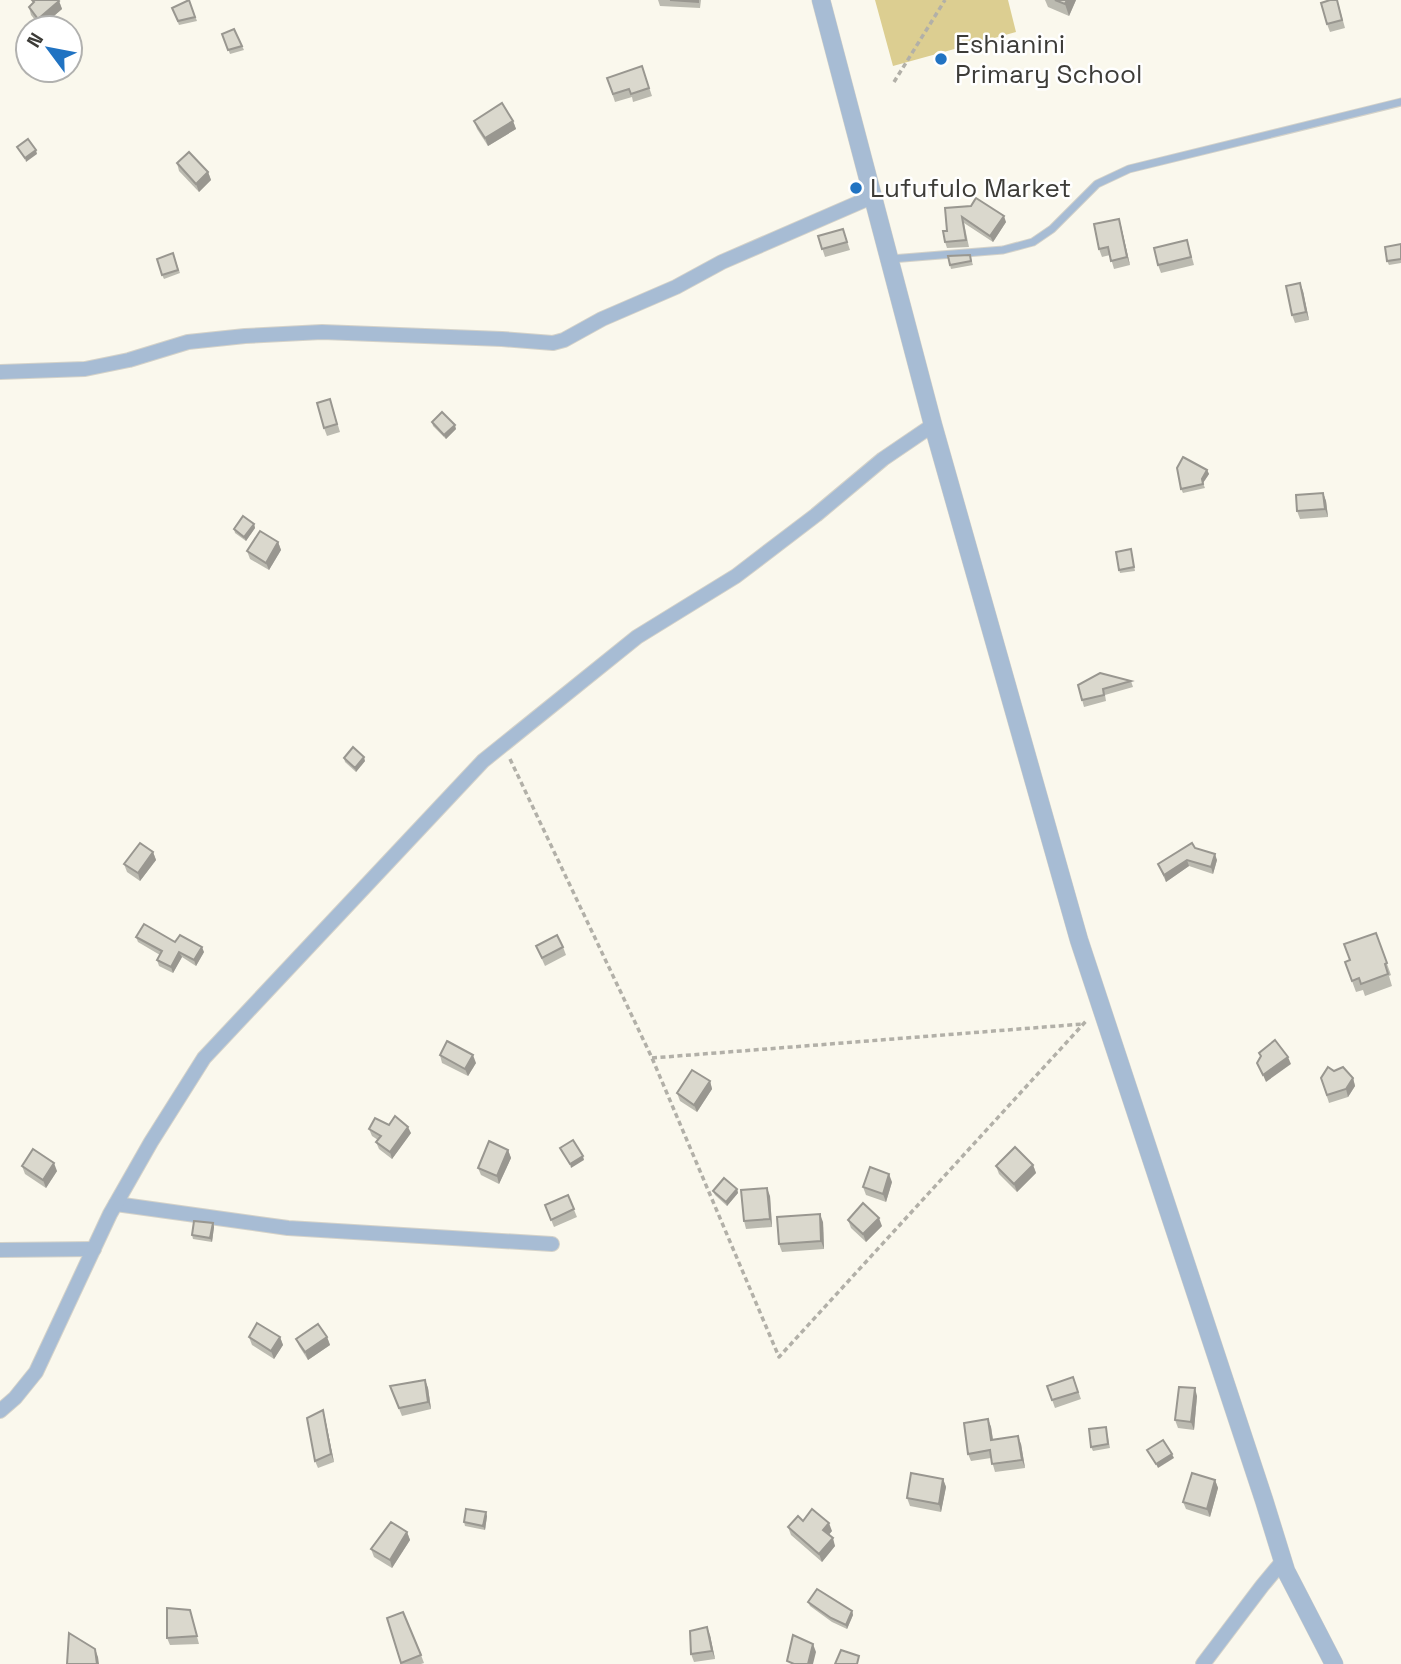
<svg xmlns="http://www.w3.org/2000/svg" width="1401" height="1664" font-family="'Space Grotesk',sans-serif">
<rect width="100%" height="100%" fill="#faf8ed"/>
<!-- green -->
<polygon fill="#dcce91" points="875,0 1008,0 1016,32 893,66"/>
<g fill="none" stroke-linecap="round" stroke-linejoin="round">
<!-- service casing -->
<g stroke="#d4d2c9" stroke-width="9">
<polyline id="service" points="891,259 1003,250 1033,242 1052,229 1097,184 1129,169 1401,102"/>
</g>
<!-- minor casing -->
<g stroke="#d4d2c9" stroke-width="16">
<g id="minor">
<polyline points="0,372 85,369 129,360 188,342 245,336 322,332 502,339 553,343 564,340 602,319 676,287 722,262 874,196"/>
<polyline points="116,1204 288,1228 552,1244"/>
<polyline points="0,1250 94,1249"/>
<polyline points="0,1411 15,1398 36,1372 110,1214 151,1142 204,1058 483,761 637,637 736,576 816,515 883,459 933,425"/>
<polyline points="1203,1664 1262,1586 1282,1562"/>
</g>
</g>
<!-- tertiary casing -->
<g stroke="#d4d2c9" stroke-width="19">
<polyline id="tertiary" points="821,0 933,425 1079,940 1264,1500 1286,1571 1334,1664"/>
</g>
<!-- path -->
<g stroke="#b2b0a8" stroke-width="3.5" stroke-dasharray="5 3.5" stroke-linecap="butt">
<polyline points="894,82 945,0"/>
<polyline points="510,759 652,1058 779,1357 1087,1020"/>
<polyline points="652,1058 1083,1024"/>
</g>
<!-- service -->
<use href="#service" stroke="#a7bcd4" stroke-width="7"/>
<!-- minor -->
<use href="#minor" stroke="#a7bcd4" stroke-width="14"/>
<!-- tertiary -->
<use href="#tertiary" stroke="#a7bcd4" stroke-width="18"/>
</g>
<!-- wall -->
<g fill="#bbbab0">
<polygon points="32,0 59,1 62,9 41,27 31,15 29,7 33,3"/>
<polygon points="189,0 197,21 179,25 172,8"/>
<polygon points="658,0 701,0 700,8 660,6"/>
<polygon points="1045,0 1076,0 1069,16 1048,7"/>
<polygon points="1339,6 1345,28 1330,32 1327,24"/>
<polygon points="234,29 244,50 230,54 222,34"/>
<polygon points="642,66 652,96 633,102 632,97 615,102 607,78"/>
<polygon points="474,121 513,121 516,129 488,146 477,129"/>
<polygon points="177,163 208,172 211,180 199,192 179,171"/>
<polygon points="945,208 1006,222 993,242 964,223 969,247 947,248 945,242 947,231"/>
<polygon points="1119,219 1121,226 1130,265 1114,269 1110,255 1102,257 1099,249"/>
<polygon points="843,229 850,250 825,257 818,236"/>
<polygon points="1187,240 1194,265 1161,273 1158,265"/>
<polygon points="1401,244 1401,263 1389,265 1387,261"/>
<polygon points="173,253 180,273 164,279 162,275"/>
<polygon points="970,255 973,265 951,269 950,265"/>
<polygon points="1303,291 1309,320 1295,323 1292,315"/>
<polygon points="330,399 340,432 327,436 324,428"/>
<polygon points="432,422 456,429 446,439 433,426"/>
<polygon points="1207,470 1209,474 1203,483 1205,488 1183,493 1181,489"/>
<polygon points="1323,493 1326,501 1328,517 1300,519 1297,511"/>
<polygon points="254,524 255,528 246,541 235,533 234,529"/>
<polygon points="278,542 281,550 269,570 250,559 247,551"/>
<polygon points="1131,549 1135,571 1120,573 1119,570"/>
<polygon points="1131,681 1133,687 1105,695 1106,701 1084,707 1078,685"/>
<polygon points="344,758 365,761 356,772 345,762"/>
<polygon points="1195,848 1217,860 1213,874 1189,866 1166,882 1158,864"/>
<polygon points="153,852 156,860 140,881 127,872 124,864"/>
<polygon points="1376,933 1391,975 1389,976 1392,986 1365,996 1363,990 1356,992 1345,962 1350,960"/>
<polygon points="136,937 175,942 204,952 196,966 182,957 173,973 159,966 157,960 160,955 138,942"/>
<polygon points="536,946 563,947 566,955 545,966"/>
<polygon points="440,1055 476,1063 468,1076 442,1063"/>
<polygon points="1334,1071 1353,1078 1355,1086 1348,1097 1329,1103 1321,1078"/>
<polygon points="710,1081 712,1089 697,1112 680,1101 677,1093"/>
<polygon points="389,1125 411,1133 392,1159 379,1149 376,1142 378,1140 372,1136 369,1129"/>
<polygon points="508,1150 511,1158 499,1184 481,1175 478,1168"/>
<polygon points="1033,1165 1036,1173 1017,1192 999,1174 996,1166"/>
<polygon points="22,1166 57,1171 46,1188 25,1174"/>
<polygon points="892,1182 886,1202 866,1195 863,1187"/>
<polygon points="737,1189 738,1193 727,1206 715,1195 713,1191"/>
<polygon points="568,1195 577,1217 554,1227 545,1205"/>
<polygon points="770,1196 772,1227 746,1229 744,1221"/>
<polygon points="848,1220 882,1226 866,1242 851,1228"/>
<polygon points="823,1222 824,1249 782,1252 779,1244"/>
<polygon points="213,1223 214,1227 212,1242 193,1239 192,1235"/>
<polygon points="249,1337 280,1337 283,1345 274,1359 252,1345"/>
<polygon points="327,1337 330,1345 308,1360 299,1346 296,1339"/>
<polygon points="1073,1377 1081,1399 1055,1408 1047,1386"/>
<polygon points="425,1380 428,1388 431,1409 402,1416 393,1394"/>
<polygon points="1197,1396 1194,1430 1178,1428 1175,1420"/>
<polygon points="323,1410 325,1418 334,1462 318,1468 315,1461"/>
<polygon points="988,1419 991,1427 993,1439 1021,1444 1025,1468 995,1472 991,1458 971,1461 968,1454"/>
<polygon points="1106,1427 1110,1448 1093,1451 1091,1447"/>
<polygon points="943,1479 946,1487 941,1512 910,1506 907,1498"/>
<polygon points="1215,1480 1218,1488 1210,1517 1186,1509 1183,1502"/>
<polygon points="487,1516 485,1530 465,1526 464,1522"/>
<polygon points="803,1521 832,1531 829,1534 835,1546 822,1562 791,1535 788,1527"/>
<polygon points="407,1532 410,1540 392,1568 374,1557 371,1549"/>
<polygon points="808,1602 852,1611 853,1615 847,1629 832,1622 810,1606"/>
<polygon points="192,1618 199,1644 170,1645 167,1638"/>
<polygon points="387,1618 421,1655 424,1663 421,1664 401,1664"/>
<polygon points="710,1635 715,1659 694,1662 691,1654"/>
</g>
<!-- shaded-wall -->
<g fill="#999790">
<polygon points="1067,0 1076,0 1069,16 1065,4"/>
<polygon points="59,1 62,9 41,27 38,19"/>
<polygon points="513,121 516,129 488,146 485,138"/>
<polygon points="36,150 37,154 26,162 25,158"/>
<polygon points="208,172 211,180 199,192 196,184"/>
<polygon points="1004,216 1006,222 993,242 990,236"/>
<polygon points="1119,219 1121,226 1130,265 1127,257"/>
<polygon points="1300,283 1303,291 1309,320 1306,312"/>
<polygon points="455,425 456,429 446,439 444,435"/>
<polygon points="1207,470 1209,474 1203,483 1202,479"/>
<polygon points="1323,493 1326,501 1328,517 1325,509"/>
<polygon points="254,524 255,528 246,541 244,537"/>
<polygon points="278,542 281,550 269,570 266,563"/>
<polygon points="364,757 365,761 356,772 355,768"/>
<polygon points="153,852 156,860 140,881 138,873"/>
<polygon points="1215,854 1217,860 1213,874 1211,867"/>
<polygon points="1187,860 1189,866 1166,882 1164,875"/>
<polygon points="202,947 204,952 196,966 194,960"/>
<polygon points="179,952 182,957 173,973 171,967"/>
<polygon points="473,1055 476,1063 468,1076 465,1069"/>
<polygon points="1288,1057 1291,1064 1266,1082 1263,1075"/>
<polygon points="1353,1078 1355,1086 1348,1097 1346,1089"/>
<polygon points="710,1081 712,1089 697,1112 694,1105"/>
<polygon points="408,1127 411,1133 392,1159 390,1152"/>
<polygon points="508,1150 511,1158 499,1184 497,1176"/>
<polygon points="583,1156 584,1160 571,1168 570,1164"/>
<polygon points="54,1163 57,1171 46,1188 43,1180"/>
<polygon points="1033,1165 1036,1173 1017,1192 1014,1184"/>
<polygon points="889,1174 892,1182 886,1202 883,1194"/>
<polygon points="767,1188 770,1196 772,1227 770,1219"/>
<polygon points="737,1189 738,1193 727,1206 726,1202"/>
<polygon points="820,1214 823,1222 824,1249 821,1241"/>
<polygon points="879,1218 882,1226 866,1242 863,1234"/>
<polygon points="213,1223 214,1227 212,1242 210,1238"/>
<polygon points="280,1337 283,1345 274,1359 271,1351"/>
<polygon points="327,1337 330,1345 308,1360 305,1352"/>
<polygon points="425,1380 428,1388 431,1409 428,1402"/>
<polygon points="1195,1388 1197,1396 1194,1430 1191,1422"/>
<polygon points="323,1410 325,1418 334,1462 331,1454"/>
<polygon points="988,1419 991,1427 994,1448 991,1440"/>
<polygon points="1018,1436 1021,1444 1025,1468 1022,1460"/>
<polygon points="1172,1454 1174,1458 1158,1468 1156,1464"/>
<polygon points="943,1479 946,1487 941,1512 939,1504"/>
<polygon points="1215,1480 1218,1488 1210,1517 1207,1509"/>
<polygon points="486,1512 487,1516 485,1530 483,1526"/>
<polygon points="829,1523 832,1531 826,1538 823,1530"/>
<polygon points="407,1532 410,1540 392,1568 390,1560"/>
<polygon points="833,1538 835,1546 822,1562 819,1554"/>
<polygon points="852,1611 853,1615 847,1629 846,1625"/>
<polygon points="707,1627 710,1635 715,1659 712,1651"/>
<polygon points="813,1644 816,1652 813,1664 808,1664"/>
<polygon points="95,1649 98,1657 99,1664 97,1664"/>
</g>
<!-- building -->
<g fill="#dad8cd" stroke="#999790" stroke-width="2">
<polygon points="32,0 58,0 59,1 38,19 29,7 34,2"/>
<polygon points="189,0 195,17 178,21 172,8"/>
<polygon points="670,0 698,0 698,2"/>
<polygon points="1055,0 1067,0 1065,4"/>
<polygon points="1330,0 1337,0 1342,20 1327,24 1321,3"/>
<polygon points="234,29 242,46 228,50 222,34"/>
<polygon points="642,66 649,88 631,94 629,89 613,94 607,78"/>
<polygon points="502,103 513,121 485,138 474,121"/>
<polygon points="28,139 36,150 25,158 17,147"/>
<polygon points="189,152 208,172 196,184 177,163"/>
<polygon points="976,198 1004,216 990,236 962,217 966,240 945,242 943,231 947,231 945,208 971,206"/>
<polygon points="1119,219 1127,257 1111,261 1108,247 1099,249 1094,224"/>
<polygon points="843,229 847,242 822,249 818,236"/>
<polygon points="1187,240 1191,257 1158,265 1154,248"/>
<polygon points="1401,244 1401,259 1387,261 1385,247"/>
<polygon points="173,253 178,270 162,275 157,259"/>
<polygon points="970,255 971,261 950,265 948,256"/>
<polygon points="1300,283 1306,312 1292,315 1286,286"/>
<polygon points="330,399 337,424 324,428 317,403"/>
<polygon points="442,412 455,425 444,435 432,422"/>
<polygon points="1183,457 1207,470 1202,479 1203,484 1181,489 1177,468"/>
<polygon points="1323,493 1325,509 1297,511 1296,495"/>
<polygon points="243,516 254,524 244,537 234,529"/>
<polygon points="260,531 278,542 266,563 247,551"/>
<polygon points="1131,549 1134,567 1119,570 1116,552"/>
<polygon points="1100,673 1131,681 1103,689 1104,695 1082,700 1078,685"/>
<polygon points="353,747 364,757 355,768 344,758"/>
<polygon points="140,843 153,852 138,873 124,864"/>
<polygon points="1192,843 1195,848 1215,854 1211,867 1187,860 1164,875 1158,864"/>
<polygon points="144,924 175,942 180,935 202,947 194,960 179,952 171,967 157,960 162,951 136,937"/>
<polygon points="1376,933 1387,963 1385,964 1388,974 1361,984 1359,978 1352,981 1345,962 1350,960 1344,944"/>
<polygon points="557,935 563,947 542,958 536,946"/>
<polygon points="1275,1040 1288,1057 1263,1075 1257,1063 1261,1056 1259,1053"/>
<polygon points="447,1041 473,1055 465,1069 440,1055"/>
<polygon points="1328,1067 1334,1071 1343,1067 1353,1078 1346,1089 1327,1095 1321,1078"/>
<polygon points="692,1070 710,1081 694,1105 677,1093"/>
<polygon points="395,1116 408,1127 390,1152 376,1142 381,1136 369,1129 375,1118 389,1125"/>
<polygon points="573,1140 583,1156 570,1164 560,1148"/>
<polygon points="489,1141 508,1150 497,1176 478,1168"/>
<polygon points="1015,1147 1033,1165 1014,1184 996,1166"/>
<polygon points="33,1149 54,1163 43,1180 22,1166"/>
<polygon points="870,1167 889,1174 883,1194 863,1187"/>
<polygon points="724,1178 737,1189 726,1202 713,1191"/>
<polygon points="767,1188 770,1219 744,1221 741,1190"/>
<polygon points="568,1195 574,1209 551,1220 545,1205"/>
<polygon points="863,1203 879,1218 863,1234 848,1220"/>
<polygon points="820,1214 821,1241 779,1244 777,1217"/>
<polygon points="194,1221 213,1223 210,1238 192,1235"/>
<polygon points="257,1323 280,1337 271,1351 249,1337"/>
<polygon points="318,1324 327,1337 305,1352 296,1339"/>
<polygon points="1073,1377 1078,1392 1052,1400 1047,1386"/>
<polygon points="425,1380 428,1402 399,1408 390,1386"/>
<polygon points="1179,1387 1195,1388 1191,1422 1175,1420"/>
<polygon points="323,1410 331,1454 315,1461 307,1418"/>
<polygon points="988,1419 991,1440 1018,1436 1022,1460 992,1464 990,1450 968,1454 964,1423"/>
<polygon points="1106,1427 1108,1444 1091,1447 1089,1429"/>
<polygon points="1163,1440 1172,1454 1156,1464 1147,1450"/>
<polygon points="911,1473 943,1479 939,1504 907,1498"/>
<polygon points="1192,1473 1215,1480 1207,1509 1183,1502"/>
<polygon points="466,1509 486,1512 483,1526 464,1522"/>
<polygon points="812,1509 829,1523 823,1530 833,1538 819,1554 788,1527 798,1516 803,1521"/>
<polygon points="391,1522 407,1532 390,1560 371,1549"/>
<polygon points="817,1589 852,1611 846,1625 831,1618 808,1602"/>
<polygon points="167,1608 190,1610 197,1636 167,1638"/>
<polygon points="403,1612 421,1655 401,1663 387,1618"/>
<polygon points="707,1627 712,1651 691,1654 690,1631"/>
<polygon points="69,1633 95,1649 97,1664 67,1664"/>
<polygon points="793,1635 813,1644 808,1664 794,1664 787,1661"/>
<polygon points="841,1650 859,1656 857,1664 835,1664"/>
</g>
<!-- markers -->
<g fill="#2173c2" stroke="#fff" stroke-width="2.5">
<circle cx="941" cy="59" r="7"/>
<circle cx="856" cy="188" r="7"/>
</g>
<g text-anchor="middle" stroke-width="5" stroke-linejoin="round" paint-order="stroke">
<!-- poi labels -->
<g font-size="26" fill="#3d3c38" stroke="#fff" text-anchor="start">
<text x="955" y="53">Eshianini<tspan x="955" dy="30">Primary School</tspan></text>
<text x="870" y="197">Lufufulo Market</text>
</g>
</g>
<!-- north arrow -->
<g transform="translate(49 49) rotate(302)"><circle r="33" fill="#ffffff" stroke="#b1b1af" stroke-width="2"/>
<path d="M0-5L12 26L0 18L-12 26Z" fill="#2173c2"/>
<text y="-10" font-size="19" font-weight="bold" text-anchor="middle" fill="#3d3c38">N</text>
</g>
</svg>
